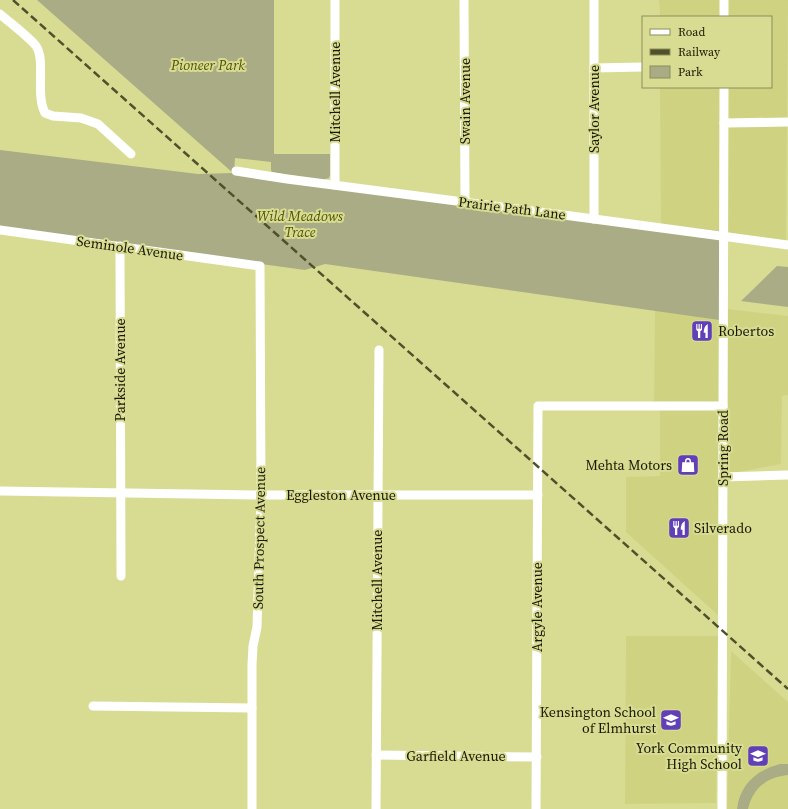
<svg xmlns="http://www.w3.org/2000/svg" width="788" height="809" font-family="'Source Serif 4',serif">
<rect width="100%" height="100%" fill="#d8dc93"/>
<!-- built -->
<g fill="#cfd381">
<polygon points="659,0 788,0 786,242 720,231 661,224 660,87 771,87 771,17 660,17"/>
<polygon points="727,309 788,316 788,395 782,396 781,464 727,474"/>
<polygon points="655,310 719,320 718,404 654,403"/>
<polygon points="660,409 718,409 719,616 626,532 626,477 660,476"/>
<polygon points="626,636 718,636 716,803 625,804"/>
<polygon points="731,651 788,702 788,809 727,809"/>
</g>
<!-- green -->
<g fill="#aaac85">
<polygon points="37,0 274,0 274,154 330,154 330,175 329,178 322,180 272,172 271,170 271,162 235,158 234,174 720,231 719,320 325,264 305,270 0,228 0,150 198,174 233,173"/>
<polygon points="777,266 788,267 788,307 741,301"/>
<path d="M780,764H788V775C767,777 753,788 748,809H737C740,784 757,770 780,764Z"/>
</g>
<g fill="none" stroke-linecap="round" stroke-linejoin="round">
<!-- minor -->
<g stroke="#fff" stroke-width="9">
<polyline points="335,0 335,185"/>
<polyline points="464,0 465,202"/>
<path d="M0,14C9,22 29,37 36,46C46,60 35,94 45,113L53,116L81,118L98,124L131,154"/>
<polyline points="724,17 724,0"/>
<polyline points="594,68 643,67"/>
<polyline points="724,123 788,122"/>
<polyline points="236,171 287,179 594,219 788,245"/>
<polyline points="594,219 594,0"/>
<polyline points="0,230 260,266 261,495 257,627 253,646 252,665 252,809"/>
<polyline points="120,246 121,576"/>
<polyline points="723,477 788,475"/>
<polyline points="0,491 261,495 538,495"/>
<polyline points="93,706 252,708"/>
<polyline points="376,755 537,757"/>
<polyline points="376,809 379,350"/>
<polyline points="536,809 538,406 723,406"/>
<polyline points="722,809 724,87"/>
</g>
<!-- rail -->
<polyline stroke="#50512b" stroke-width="2.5" stroke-dasharray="8 4" stroke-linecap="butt" points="13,0 788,689"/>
</g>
<!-- icons -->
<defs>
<g id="restaurant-square" transform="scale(1.15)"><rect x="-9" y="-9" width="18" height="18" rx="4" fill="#613fb7" stroke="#d8dc93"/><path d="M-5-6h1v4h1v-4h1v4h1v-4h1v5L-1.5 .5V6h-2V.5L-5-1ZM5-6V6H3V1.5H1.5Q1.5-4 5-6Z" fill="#fff"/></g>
<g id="shop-square" transform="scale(1.15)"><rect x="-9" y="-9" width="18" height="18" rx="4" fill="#613fb7" stroke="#d8dc93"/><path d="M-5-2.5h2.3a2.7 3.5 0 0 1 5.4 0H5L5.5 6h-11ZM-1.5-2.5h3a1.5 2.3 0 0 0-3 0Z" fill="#fff"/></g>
<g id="school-square" transform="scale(1.15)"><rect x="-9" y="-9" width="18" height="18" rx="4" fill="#613fb7" stroke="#d8dc93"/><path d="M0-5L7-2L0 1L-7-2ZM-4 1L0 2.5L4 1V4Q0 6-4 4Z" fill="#fff"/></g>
</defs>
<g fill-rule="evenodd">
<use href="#restaurant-square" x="702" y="331"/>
<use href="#shop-square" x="688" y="465"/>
<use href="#restaurant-square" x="679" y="528"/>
<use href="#school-square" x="671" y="720"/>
<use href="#school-square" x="758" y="756"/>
</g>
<g text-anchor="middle" stroke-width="4" stroke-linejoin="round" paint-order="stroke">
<!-- park labels -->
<g font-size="14" font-style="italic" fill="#525400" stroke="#d8dc93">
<text x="208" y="70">Pioneer Park</text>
<text x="300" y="221">Wild Meadows<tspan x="300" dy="16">Trace</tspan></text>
</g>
<!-- street labels -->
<g font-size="14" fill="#181800" stroke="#d8dc93">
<text transform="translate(335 92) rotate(-90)" y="5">Mitchell Avenue</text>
<text transform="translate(465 101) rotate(-90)" y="5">Swain Avenue</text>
<text transform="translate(594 109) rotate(-90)" y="5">Saylor Avenue</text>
<text transform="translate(512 208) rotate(7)" y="5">Prairie Path Lane</text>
<text transform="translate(130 248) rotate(8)" y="5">Seminole Avenue</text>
<text transform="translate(120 370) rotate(-90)" y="5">Parkside Avenue</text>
<text transform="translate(723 448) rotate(-90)" y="5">Spring Road</text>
<text x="341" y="500">Eggleston Avenue</text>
<text transform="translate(259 538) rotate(-89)" y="5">South Prospect Avenue</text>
<text transform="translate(377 580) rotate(-90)" y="5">Mitchell Avenue</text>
<text transform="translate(537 607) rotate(-90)" y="5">Argyle Avenue</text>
<text x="456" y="761">Garfield Avenue</text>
</g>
<!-- poi labels -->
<g font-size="14" fill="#181800" stroke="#d8dc93" text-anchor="end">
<text x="718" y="336" text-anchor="start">Robertos</text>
<text x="672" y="470">Mehta Motors</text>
<text x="694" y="533" text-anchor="start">Silverado</text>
<text x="656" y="717">Kensington School<tspan x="656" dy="16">of Elmhurst</tspan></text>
<text x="742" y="753">York Community<tspan x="742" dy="16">High School</tspan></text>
</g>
</g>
<!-- legend -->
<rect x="642" y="16" width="130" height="72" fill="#d8dc93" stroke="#8b8e58"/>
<rect x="650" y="29" width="20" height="6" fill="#ffffff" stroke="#8b8e58"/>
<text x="678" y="36" font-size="12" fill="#181800">Road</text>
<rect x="650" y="49" width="20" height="6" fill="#50512b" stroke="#8b8e58"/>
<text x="678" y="56" font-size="12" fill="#181800">Railway</text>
<rect x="650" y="66" width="20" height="12" fill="#aaac85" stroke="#8b8e58"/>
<text x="678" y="76" font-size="12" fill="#181800">Park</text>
</svg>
